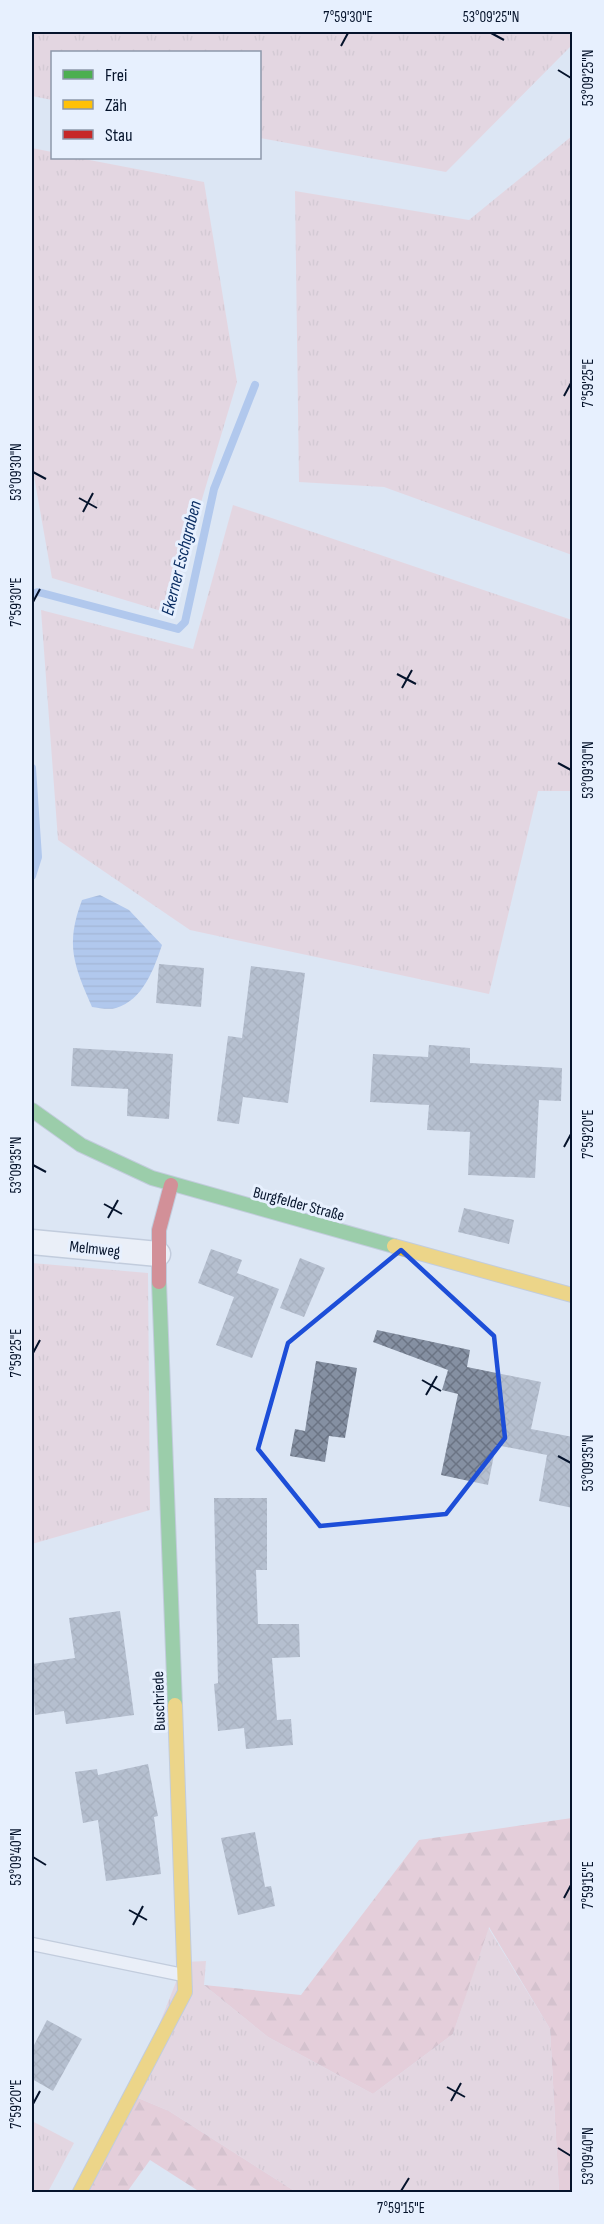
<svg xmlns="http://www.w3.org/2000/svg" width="604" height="2224" font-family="'Sofia Sans Condensed',sans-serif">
<defs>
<pattern id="grass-tufts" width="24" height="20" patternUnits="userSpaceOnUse" patternTransform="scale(1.5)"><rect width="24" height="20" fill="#ecc4ca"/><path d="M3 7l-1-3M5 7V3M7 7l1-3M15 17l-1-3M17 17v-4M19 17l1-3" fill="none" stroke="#c9a8ae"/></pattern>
<pattern id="forest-firs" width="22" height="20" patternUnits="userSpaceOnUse" patternTransform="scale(1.5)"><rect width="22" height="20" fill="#edb2ba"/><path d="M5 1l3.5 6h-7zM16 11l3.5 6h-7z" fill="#ca98a0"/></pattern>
<pattern id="water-rules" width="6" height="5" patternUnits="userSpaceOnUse" patternTransform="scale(1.5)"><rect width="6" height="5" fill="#7ca5e5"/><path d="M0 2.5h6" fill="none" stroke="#6485ba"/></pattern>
<pattern id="building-cross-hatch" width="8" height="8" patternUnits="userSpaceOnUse" patternTransform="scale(1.5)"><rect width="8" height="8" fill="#8590a2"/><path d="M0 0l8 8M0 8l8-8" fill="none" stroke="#6b7484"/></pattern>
</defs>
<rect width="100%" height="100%" fill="#dce6f4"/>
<!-- grass -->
<g fill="url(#grass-tufts)">
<polygon points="32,32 572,32 572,45 446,172 260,138 260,52 52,52 52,100 32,96"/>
<polygon points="572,136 572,555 384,487 299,482 295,191 469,220"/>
<polygon points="32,148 52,152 52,158 79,158 204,182 237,382 168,613 52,578 32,465"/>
<polygon points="233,505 572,620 572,791 538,791 489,994 190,930 58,840 41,610 193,649"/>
<polygon points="32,1263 148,1273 150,1510 32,1544"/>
<polygon points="488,1927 550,2029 559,2192 296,2192 169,2111 131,2095 184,1962 206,1961 204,1985 268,2037 373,2094 453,2034"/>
<polygon points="32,2121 74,2143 48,2192 32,2192"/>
</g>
<!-- forest -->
<g fill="url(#forest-firs)">
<polygon points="572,1818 572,2192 559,2192 550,2029 489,1927 453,2034 373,2094 268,2037 204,1985 301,1995 419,1840"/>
<polygon points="131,2095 169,2111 296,2192 200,2192 150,2160 127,2192 80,2192"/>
</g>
<!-- water -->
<path fill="url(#water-rules)" d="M100,895L129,910L162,945C154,969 143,1000 116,1008C109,1010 99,1008 92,1007C74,965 65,945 82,900Z"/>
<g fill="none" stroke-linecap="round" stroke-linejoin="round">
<!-- stream -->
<g stroke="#7ca5e5" stroke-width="8">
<polyline points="32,594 38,592 178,629 185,622 214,489 255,385"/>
<polyline points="32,768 38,857 32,876"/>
</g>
</g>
<!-- building -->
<g fill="url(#building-cross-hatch)">
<polygon points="159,964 204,968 201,1007 156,1003"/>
<polygon points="251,966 305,973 288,1103 243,1097 239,1124 217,1121 228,1036 242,1038"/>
<polygon points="429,1045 470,1048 470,1063 562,1068 561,1101 539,1100 535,1178 468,1175 470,1132 427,1130 429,1105 370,1102 373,1054 428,1057"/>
<polygon points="73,1048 173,1054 169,1119 127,1116 128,1089 71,1086"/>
<polygon points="464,1208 514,1220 509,1244 458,1232"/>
<polygon points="211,1249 242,1260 237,1273 279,1289 252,1358 216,1345 234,1297 198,1283"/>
<polygon points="300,1258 325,1268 304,1317 280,1308"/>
<polygon points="377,1330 470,1350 467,1367 541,1382 531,1429 573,1437 573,1508 539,1501 547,1455 496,1445 488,1485 441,1475 458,1394 442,1390 448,1370 373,1342"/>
<polygon points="316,1361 357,1368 345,1438 329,1436 325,1462 290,1456 295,1429 305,1431"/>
<polygon points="214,1498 267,1498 267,1570 256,1570 258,1624 299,1624 300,1657 272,1658 277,1720 291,1719 293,1745 246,1749 244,1728 218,1731 214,1684 218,1683"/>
<polygon points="120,1611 134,1715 66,1724 64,1711 35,1715 32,1664 75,1658 69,1618"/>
<polygon points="148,1764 158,1816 154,1817 161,1874 106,1881 98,1820 83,1823 75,1772 97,1769 98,1775"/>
<polygon points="255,1832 265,1887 271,1886 275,1906 238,1915 221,1838"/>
<polygon points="47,2020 82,2039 53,2091 32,2079 32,2049"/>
</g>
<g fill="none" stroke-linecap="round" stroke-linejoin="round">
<!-- lane casing -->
<g stroke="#a2aec0" stroke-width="15">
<polyline id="lane" points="32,1944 183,1975"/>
</g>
<!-- street casing -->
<g stroke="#a2aec0" stroke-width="27">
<polyline id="street" points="32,1242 158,1254"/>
</g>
<!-- fast casing -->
<g stroke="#a2aec0" stroke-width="16">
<g id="fast">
<polyline points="32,1110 81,1145 152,1178 394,1246"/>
<polyline points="159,1282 175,1705"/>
</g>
</g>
<!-- slow casing -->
<g stroke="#a2aec0" stroke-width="16">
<g id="slow">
<polyline points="394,1246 572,1295"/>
<polyline points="80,2192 185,1992 175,1705"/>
</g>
</g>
<!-- jam casing -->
<g stroke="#a2aec0" stroke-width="16">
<polyline id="jam" points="159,1282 159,1230 171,1185"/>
</g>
<!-- lane -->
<use href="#lane" stroke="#fafbfd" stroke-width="12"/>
<!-- street -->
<use href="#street" stroke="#fafbfd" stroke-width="24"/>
<!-- fast -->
<use href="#fast" stroke="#4caf50" stroke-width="14"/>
<!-- slow -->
<use href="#slow" stroke="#ffc107" stroke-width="14"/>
<!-- jam -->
<use href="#jam" stroke="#c62828" stroke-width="14"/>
</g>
<!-- marked area -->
<path d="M0 0H604V2224H0ZM401,1250L494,1336L505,1438L446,1514L320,1526L258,1449L288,1343Z" fill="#dce6f4" fill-opacity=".55" fill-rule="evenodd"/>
<path fill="none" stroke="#1d4ed8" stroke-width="4.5" stroke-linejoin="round" d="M401,1250L494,1336L505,1438L446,1514L320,1526L258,1449L288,1343Z"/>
<!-- ticks -->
<path fill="none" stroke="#05132b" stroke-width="2" d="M491,33L504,40M341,46L348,33M558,70L571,78M564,396L571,383M33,472L46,479M79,498L97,508M83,512L93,493M33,602L40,589M397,674L416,684M402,688L412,670M558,763L571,770M564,1147L571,1134M33,1165L46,1172M104,1204L122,1214M108,1218L118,1200M33,1353L40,1340M422,1380L441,1391M426,1395L437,1376M558,1456L571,1463M33,1857L46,1865M564,1898L571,1885M129,1910L147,1920M133,1925L143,1906M447,2087L465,2097M451,2101L461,2083M33,2104L40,2091M558,2148L571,2156M401,2191L409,2178"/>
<g text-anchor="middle" stroke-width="6" stroke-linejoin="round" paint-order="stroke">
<!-- street labels -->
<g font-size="16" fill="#05132b" stroke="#e7f0fe">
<text transform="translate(299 1203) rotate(15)" y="6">Burgfelder Straße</text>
<text transform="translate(95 1248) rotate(6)" y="6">Melmweg</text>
<text transform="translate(158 1701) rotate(-92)" y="6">Buschriede</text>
</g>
<!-- water labels -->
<g font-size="18" font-style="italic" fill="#0b2e64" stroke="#e7f0fe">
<text transform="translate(181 558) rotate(-76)" y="6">Ekerner Eschgraben</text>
</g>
</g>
<!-- border -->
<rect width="604" height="2224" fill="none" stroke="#e7f0fe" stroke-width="66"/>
<!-- legend -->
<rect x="51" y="51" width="210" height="108" fill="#e7f0fe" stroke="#8d98aa" stroke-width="1.5"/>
<rect x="63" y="70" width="30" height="9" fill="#4caf50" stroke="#8d98aa" stroke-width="1.5"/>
<text x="105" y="81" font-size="18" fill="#05132b">Frei</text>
<rect x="63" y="100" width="30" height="9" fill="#ffc107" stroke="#8d98aa" stroke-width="1.5"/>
<text x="105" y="111" font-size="18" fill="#05132b">Zäh</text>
<rect x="63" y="130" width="30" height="9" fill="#c62828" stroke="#8d98aa" stroke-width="1.5"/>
<text x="105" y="141" font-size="18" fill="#05132b">Stau</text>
<rect x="33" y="33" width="538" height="2158" fill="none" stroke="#05132b" stroke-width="2"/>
<g font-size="15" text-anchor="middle" fill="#05132b">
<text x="348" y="22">7°59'30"E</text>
<text x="491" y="22">53°09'25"N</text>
<text transform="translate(588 78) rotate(-90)" y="5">53°09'25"N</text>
<text transform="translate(588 383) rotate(-90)" y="5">7°59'25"E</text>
<text transform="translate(16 472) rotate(-90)" y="5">53°09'30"N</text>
<text transform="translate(16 602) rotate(-90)" y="5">7°59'30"E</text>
<text transform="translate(588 770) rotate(-90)" y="5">53°09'30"N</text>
<text transform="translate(588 1134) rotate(-90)" y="5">7°59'20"E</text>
<text transform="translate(16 1165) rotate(-90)" y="5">53°09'35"N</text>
<text transform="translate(16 1353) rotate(-90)" y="5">7°59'25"E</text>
<text transform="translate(588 1463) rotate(-90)" y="5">53°09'35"N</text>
<text transform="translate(16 1857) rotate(-90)" y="5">53°09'40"N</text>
<text transform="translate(588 1885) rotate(-90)" y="5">7°59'15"E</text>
<text transform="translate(16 2104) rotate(-90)" y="5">7°59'20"E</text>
<text transform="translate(588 2156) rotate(-90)" y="5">53°09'40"N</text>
<text x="401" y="2213">7°59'15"E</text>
</g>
</svg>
